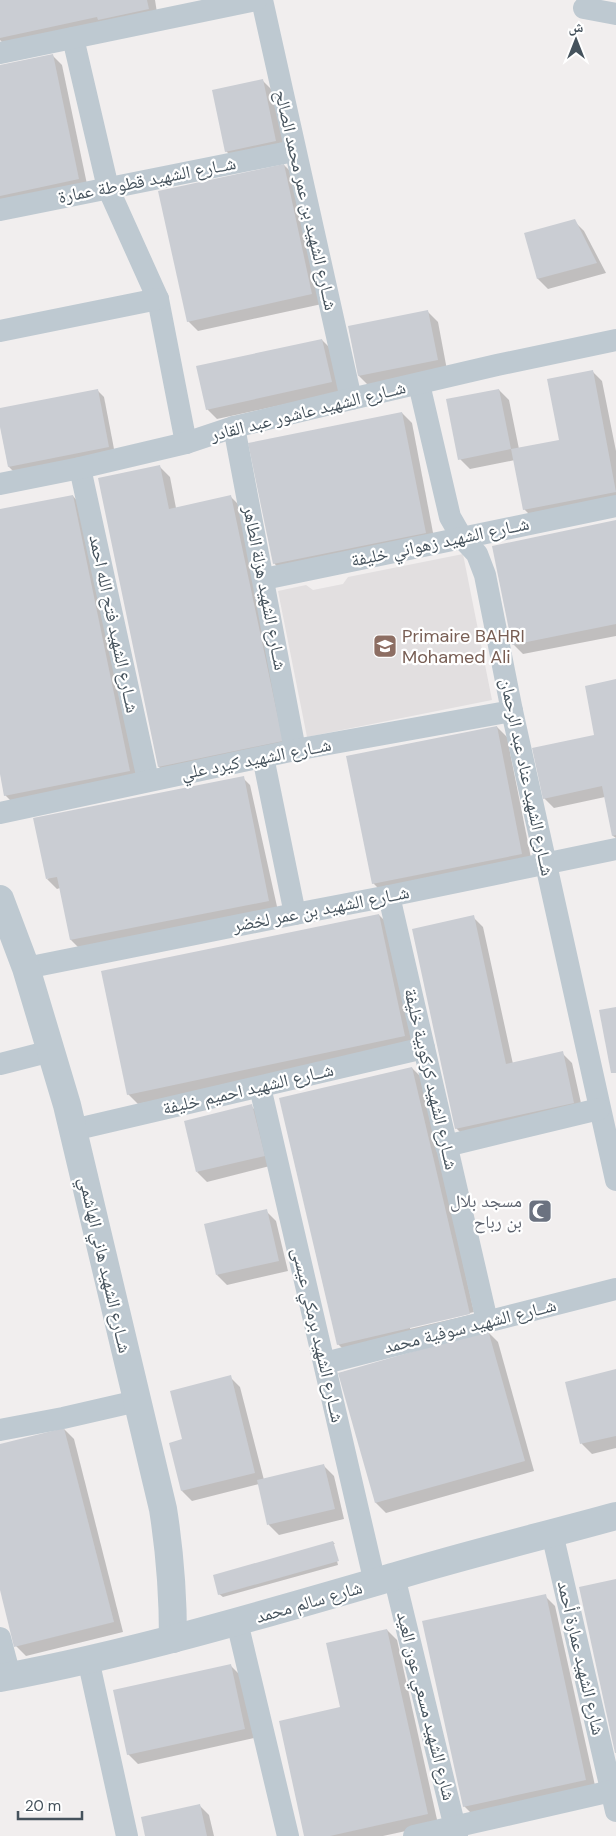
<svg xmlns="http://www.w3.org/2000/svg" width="616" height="1836" font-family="'DM Sans','Noto Naskh Arabic',sans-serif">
<rect width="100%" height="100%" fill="#f1eeee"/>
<!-- education -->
<polygon fill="#e2dfe0" points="463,554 492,700 307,737 278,591 306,585 313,590 343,584 348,577"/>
<!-- shadow -->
<g fill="#0003">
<polygon points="0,0 155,0 158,19 8,48 0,40"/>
<polygon points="52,55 62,65 88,189 0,207 0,66"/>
<polygon points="262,80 272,90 285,151 236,161 226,151"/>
<polygon points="284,165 294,175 322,304 198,331 188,321"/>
<polygon points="574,221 584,231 606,273 548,289 538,279 526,234"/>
<polygon points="428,312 438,322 447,370 369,386 359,376 350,327"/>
<polygon points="322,340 332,350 341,392 217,419 207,409"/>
<polygon points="592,371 602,381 616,451 616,503 534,519 524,509 515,460 470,469 460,459 499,390 509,400 519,449 561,441"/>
<polygon points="97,390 104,397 115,454 19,477 9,467 0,421 0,409"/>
<polygon points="402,413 412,423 435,543 280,570 274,563"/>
<polygon points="160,467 170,477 176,508 231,497 241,507 292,751 169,777 159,767"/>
<polygon points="73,496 79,503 139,781 15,805 5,795 0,768 0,511"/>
<polygon points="616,523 616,636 523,654 513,644"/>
<polygon points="616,680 616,838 613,836 605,797 554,808 544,798 596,736"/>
<polygon points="497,727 507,737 532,863 383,893 373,883"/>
<polygon points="243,778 250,785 278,911 81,950 71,940 60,888 57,889 47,879"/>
<polygon points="379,915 389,925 415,1046 138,1104 128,1094"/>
<polygon points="473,917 483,927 513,1064 562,1053 572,1063 583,1112 466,1138 456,1128"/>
<polygon points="412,1068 422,1078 474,1312 410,1327 410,1329 474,1314 348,1354 338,1344"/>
<polygon points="251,1106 261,1116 274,1165 207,1182 197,1172"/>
<polygon points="266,1211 276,1221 288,1271 227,1285 217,1275"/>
<polygon points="488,1332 498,1342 534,1471 386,1513 376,1503 340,1373"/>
<polygon points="616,1371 616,1448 592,1454 582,1444 566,1383"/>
<polygon points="230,1377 240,1387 264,1480 324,1466 334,1476 344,1519 279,1535 269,1525 259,1484 192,1501 182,1491 183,1440"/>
<polygon points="64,1429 74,1439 123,1632 26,1656 16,1646 0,1585 0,1446"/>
<polygon points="333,1542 335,1544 333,1544 338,1565 223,1597 219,1594"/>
<polygon points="545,1596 555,1606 596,1790 474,1816 464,1806"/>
<polygon points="387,1630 397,1640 438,1824 383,1836 305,1836"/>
<polygon points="230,1665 240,1675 254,1738 138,1764 128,1754"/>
<polygon points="199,1805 209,1815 214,1836 146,1836"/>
</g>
<!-- building -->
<g fill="#cacdd3">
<polygon points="0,0 147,0 149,9 98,20 97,17 0,38"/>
<polygon points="53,54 79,179 0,196 0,65"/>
<polygon points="263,79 276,141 225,152 212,90"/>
<polygon points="284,164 312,294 187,322 158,191"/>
<polygon points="575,219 597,263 537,279 524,233"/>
<polygon points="428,310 438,360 358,376 348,326"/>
<polygon points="322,339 332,382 206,410 196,366"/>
<polygon points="593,370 616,492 523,510 511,449 559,440 547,379"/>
<polygon points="98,389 109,447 8,467 0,427 0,408"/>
<polygon points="499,389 511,449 458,460 446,399"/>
<polygon points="402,412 426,533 273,564 248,443"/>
<polygon points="160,465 169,509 231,495 283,741 158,767 98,478"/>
<polygon points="73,495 130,771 4,796 0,774 0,509"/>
<polygon points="616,520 616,624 512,645 492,546"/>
<polygon points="616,679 616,835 612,836 602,786 543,799 532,748 594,735 585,686"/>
<polygon points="497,726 522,854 372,884 346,756"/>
<polygon points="244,776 269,901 70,940 57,877 46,879 33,818"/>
<polygon points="379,914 405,1036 127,1095 101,971"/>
<polygon points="474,915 506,1064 563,1051 574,1103 455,1129 412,929"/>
<polygon points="616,1007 616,1073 611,1073 599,1010"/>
<polygon points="412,1067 470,1314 337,1345 279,1098"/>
<polygon points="252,1104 265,1156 196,1172 184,1121"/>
<polygon points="267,1209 279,1261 216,1275 204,1224"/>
<polygon points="488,1330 525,1461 375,1503 338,1373"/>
<polygon points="616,1369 616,1436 580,1444 565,1382"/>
<polygon points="231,1375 255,1473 181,1491 169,1443 182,1439 170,1391"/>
<polygon points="64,1428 114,1622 14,1647 0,1590 0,1444"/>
<polygon points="324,1464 335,1509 267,1525 257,1480"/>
<polygon points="333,1541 339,1561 218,1595 213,1575"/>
<polygon points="616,1579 616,1753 615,1753 579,1587"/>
<polygon points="546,1594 586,1780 463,1807 422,1621"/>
<polygon points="387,1629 428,1814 330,1836 304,1836 279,1721 340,1707 326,1643"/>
<polygon points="231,1664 245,1729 127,1755 113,1690"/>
<polygon points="200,1804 207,1836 145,1836 141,1817"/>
</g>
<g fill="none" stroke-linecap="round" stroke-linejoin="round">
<!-- minor -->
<g stroke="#bec9d1" stroke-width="22">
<polyline points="262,0 351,399"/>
<polyline points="584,8 616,14"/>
<polyline points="73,38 108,188 158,299 186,443"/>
<polyline points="0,53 256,0"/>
<polyline points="0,210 294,151"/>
<polyline points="0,331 158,299"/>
<polyline points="419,384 450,517 462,538 477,554 485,575 512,711 616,1180"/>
<polyline points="234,427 295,750"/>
<polyline points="80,468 148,780"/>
<polyline points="0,484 80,468 186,443 234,427 351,399 497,365 616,340"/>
<polyline points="264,579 616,506"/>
<polyline points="263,757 295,914"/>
<polyline points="0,813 295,750 512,711"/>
<polyline points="389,896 487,1321"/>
<polyline points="26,968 295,914 389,896 616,849"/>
<polyline points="0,1064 51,1051"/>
<polyline points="260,1087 375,1583"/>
<polyline points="73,1130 424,1048"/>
<polyline points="446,1146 599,1109"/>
<polyline points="325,1363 616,1289"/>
<polyline points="0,1430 63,1418 137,1401"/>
<polyline points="552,1533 616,1811"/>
<polyline points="394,1576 457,1836"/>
<polyline points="237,1622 288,1836"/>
<polyline points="0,1638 10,1676"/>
<polyline points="88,1659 127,1836"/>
<polyline points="414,1836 616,1790"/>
</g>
<!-- tertiary -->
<g stroke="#bec9d1" stroke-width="28">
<path d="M0,899L26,968L67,1105L163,1509C170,1553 173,1595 173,1639"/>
<path d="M0,1678C134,1653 265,1614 396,1576C469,1554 543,1536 616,1516"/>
</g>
</g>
<!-- icons -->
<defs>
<g id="school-square" transform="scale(1.25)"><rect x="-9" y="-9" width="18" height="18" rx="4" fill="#8d6e63" stroke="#fff"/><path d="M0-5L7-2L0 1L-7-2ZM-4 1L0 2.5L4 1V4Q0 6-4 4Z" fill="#fff"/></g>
<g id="mosque-square" transform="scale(1.25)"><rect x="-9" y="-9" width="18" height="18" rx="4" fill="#6b7280" stroke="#fff"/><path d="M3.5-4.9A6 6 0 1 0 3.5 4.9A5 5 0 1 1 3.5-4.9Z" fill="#fff"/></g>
</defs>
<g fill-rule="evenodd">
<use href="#school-square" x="385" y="646"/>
<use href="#mosque-square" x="540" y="1211"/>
</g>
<g text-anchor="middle" stroke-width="4.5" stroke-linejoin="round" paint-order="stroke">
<!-- street labels -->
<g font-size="18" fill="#45525c" stroke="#fff">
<text transform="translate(147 180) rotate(-11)" y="6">شــارع الشهيد قطوطة عمارة</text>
<text transform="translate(306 200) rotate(77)" y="6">شــارع الشهيد بن عمر محمد الصالح</text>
<text transform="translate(308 411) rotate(-14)" y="6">شــارع الشهيد عاشور عبد القادر</text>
<text transform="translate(440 542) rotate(-12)" y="6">شــارع الشهيد زهواني خليفة</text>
<text transform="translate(265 588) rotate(79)" y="6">شــارع الشهيد هزلة الطاهر</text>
<text transform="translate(114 624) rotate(78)" y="6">شــارع الشهيد فتح الله احمد</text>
<text transform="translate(256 759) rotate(-11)" y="6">شــارع الشهيد كيرد علي</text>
<text transform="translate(527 777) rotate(78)" y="6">شــارع الشهيد عناد عبد الرحمان</text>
<text transform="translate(321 909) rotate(-11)" y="6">شــارع الشهيد بن عمر لخضر</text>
<text transform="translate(431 1079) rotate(77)" y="6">شــارع الشهيد كركوبية خليفة</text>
<text transform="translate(248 1089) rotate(-13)" y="6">شــارع الشهيد احميم خليفة</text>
<text transform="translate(105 1265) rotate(77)" y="6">شــارع الشهيد هاني الهاشمي</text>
<text transform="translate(470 1326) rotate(-14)" y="6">شــارع الشهيد سوفية محمد</text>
<text transform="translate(318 1335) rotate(77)" y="6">شــارع الشهيد برمكي عيسى</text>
<text transform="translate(309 1602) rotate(-16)" y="6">شارع سالم محمد</text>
<text transform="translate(581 1658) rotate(77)" y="6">شارع الشهيد عمارة أحمد</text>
<text transform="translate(426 1706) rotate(76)" y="6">شارع الشهيد مسعي عون العيد</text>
</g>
<!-- education labels -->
<g font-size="18" fill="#785e54" stroke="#fff" text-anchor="start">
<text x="402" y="642">Primaire BAHRI<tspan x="402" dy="21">Mohamed Ali</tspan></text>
</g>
<!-- worship labels -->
<g font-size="18" fill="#5b616d" stroke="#fff" text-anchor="end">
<text x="522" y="1207">مسجد بلال<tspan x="522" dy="21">بن رباح</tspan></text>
</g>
</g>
<!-- north arrow -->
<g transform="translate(576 40)" stroke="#ffffff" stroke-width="4" paint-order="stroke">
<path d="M0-4L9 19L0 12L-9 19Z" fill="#45525c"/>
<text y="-8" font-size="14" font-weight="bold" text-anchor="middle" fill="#45525c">ش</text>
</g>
<!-- scale -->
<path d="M18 1811v8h64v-8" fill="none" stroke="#45525c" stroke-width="2.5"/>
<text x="25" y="1811" font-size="15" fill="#45525c" stroke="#ffffff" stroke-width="4" paint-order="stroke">20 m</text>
</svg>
